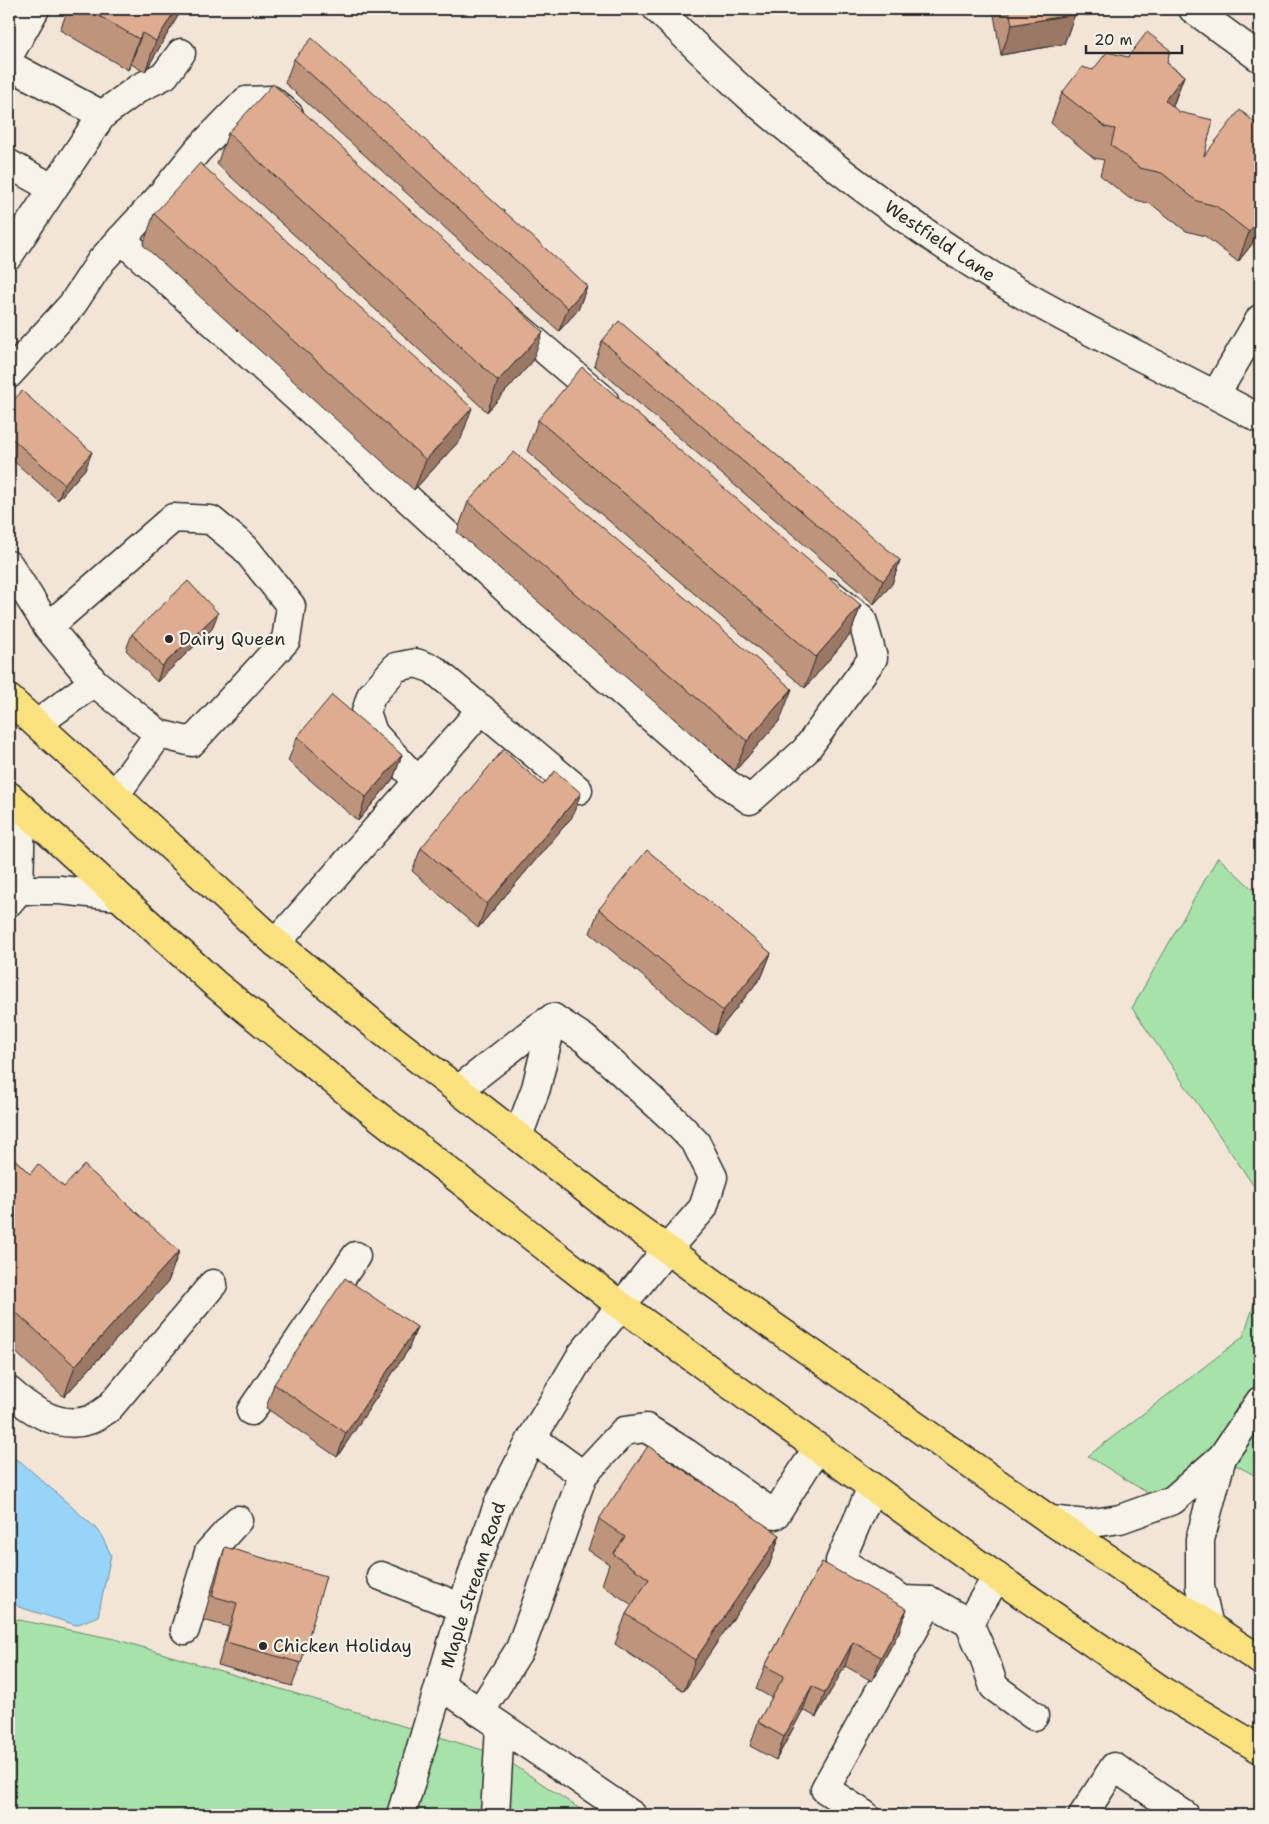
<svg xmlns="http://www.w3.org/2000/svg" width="1269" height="1824" font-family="'Shantell Sans',sans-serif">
<rect width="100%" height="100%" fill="#f2e5d7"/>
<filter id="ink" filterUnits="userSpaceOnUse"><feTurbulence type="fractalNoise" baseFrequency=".02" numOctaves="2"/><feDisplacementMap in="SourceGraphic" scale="10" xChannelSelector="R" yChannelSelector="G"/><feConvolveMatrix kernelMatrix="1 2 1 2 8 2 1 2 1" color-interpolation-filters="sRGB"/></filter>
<g filter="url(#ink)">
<!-- green -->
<g fill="#a6e2a9" stroke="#68866a">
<polygon points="1218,857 1260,896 1260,1195 1132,1008"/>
<polygon points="1260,1287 1260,1478 1228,1461 1178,1512 1088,1456 1243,1337"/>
<polygon points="9,1618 115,1639 499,1755 589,1815 9,1815"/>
</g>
<!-- water -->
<polygon fill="#98d3f8" stroke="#6c90a6" points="9,1457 20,1461 99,1531 111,1555 98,1616 76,1625 19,1607 9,1598"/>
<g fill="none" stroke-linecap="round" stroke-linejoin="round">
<!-- minor casing -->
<g stroke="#2b2b2b" stroke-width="31">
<g id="minor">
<path d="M657,9C688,38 718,69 750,97C837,172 930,241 1029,298C1105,341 1184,377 1260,419"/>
<polyline points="1193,9 1260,58"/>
<polyline points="9,55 35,9"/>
<polyline points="9,65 102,115 9,255"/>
<polyline points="102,115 139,88 165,75 181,53"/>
<polyline points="9,164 52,188"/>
<polyline points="121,239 356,451 530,611 726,783 750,800 805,751 873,658 862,619 828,592"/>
<polyline points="511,321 604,400"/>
<polyline points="9,374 72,305 101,261 158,199 198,150 246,101 271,100 289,115"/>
<polyline points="1216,394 1260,319"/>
<polyline points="9,565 48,627 94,682 159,734 192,742 286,640 291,606 245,548 211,520 173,518 48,627"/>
<polyline points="37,724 94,682"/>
<polyline points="418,782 373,733 366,712 371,696 396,667 416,663 433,669 578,790"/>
<polyline points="115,795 159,734"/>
<polyline points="19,890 60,890 118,896"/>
<polyline points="9,902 19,890 21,808"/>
<polyline points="276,943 482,709"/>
<polyline points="458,1090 536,1029 553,1018"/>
<polyline points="518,1136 536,1088 553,1018"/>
<path d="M9,1391C30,1410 59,1430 89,1420C96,1418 103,1412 109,1408L213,1284"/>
<polyline points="251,1411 356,1256"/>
<polyline points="532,1438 583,1475 624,1431 646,1428 686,1453 775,1515 818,1447"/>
<polyline points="872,1487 840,1561 903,1600 930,1601 969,1623"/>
<polyline points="1050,1520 1086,1524 1120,1519 1173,1500 1222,1457 1260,1401"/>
<polyline points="381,1576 463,1608"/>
<polyline points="997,1577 969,1623 984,1657 994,1687 1034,1716"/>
<polyline points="1209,1626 1200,1587 1200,1540 1222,1457"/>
<polyline points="185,1630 209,1552 238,1520"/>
<polyline points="440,1685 632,1815"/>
<polyline points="480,1712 520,1649 583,1475"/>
<polyline points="401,1815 475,1566 500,1500 532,1438 582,1354 667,1249 703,1208 713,1177 696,1143 674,1120 585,1039 553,1018"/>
<polyline points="495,1815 500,1726"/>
<polyline points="865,1815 825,1789 930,1601"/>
<polyline points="1083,1815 1114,1767 1185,1815"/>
</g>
</g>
<!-- highway casing -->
<g stroke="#2b2b2b" stroke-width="31">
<g id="highway">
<polyline points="9,699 115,795 262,931 377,1027 614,1211 760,1317 1050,1520 1260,1660"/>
<polyline points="9,796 215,984 360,1102 620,1305 984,1568 1164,1692 1260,1749"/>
</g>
</g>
<!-- minor -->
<use href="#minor" stroke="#f7f3e8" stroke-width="28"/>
<!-- highway -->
<use href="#highway" stroke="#fae180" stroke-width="28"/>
</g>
<!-- wall -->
<g fill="#bf947d" stroke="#2b2b2b">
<polygon points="68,9 182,9 145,72 131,64 128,70 60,30"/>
<polygon points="993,9 1077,9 1074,9 1075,14 1064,44 1001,55"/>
<polygon points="1128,57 1167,63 1184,76 1173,106 1204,156 1258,125 1260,122 1260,222 1252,244 1238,262 1205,236 1186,231 1151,204 1129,198 1100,175 1104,160 1094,158 1051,123 1062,93 1093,70"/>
<polygon points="294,59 587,286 578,310 559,331 285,83"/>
<polygon points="228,133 532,362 487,412 217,164"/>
<polygon points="154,214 461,439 414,490 143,245"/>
<polygon points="602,341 900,560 892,584 874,604 594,365"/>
<polygon points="9,406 86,468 58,500 9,457"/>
<polygon points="538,420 861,605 850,635 805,688 527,451"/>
<polygon points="468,502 780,720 735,771 457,532"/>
<polygon points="212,629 157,682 126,650 132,634"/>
<polygon points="297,737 402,755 393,779 358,821 288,761"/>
<polygon points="543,785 572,817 478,928 412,871 421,848"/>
<polygon points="599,909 771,953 762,976 715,1035 590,933"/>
<polygon points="9,1154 30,1174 64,1187 179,1251 168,1282 64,1397 9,1346"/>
<polygon points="417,1327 408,1350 337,1457 266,1408 274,1384"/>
<polygon points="599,1519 780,1535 769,1566 684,1691 615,1644 626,1614 632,1605 602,1585 609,1564 588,1550"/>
<polygon points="225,1547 301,1663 292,1686 218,1665 229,1627 203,1620 217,1571"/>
<polygon points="822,1562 899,1632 872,1681 845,1666 816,1717 803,1710 776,1760 750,1746 758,1722 772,1698 756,1689 765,1666"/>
</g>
<!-- shaded-wall -->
<g fill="#9b7866" stroke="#2b2b2b">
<polygon points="176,9 182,9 145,72 156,41"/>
<polygon points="1075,14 1064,44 1001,55 1012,25"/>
<polygon points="142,33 131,64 128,70 139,39"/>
<polygon points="1184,76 1172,107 1165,100"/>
<polygon points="1260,216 1260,222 1252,244 1238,262 1249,232"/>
<polygon points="587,286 578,310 559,331 568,308"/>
<polygon points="543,332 532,362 487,412 498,381"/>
<polygon points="472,408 461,439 414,490 426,460"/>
<polygon points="92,452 86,468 58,500 64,484"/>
<polygon points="900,560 892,584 874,604 883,581"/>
<polygon points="861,605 850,635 805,688 816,657"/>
<polygon points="218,613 212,629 157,682 162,666"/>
<polygon points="792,689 780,720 735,771 747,741"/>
<polygon points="402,755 393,779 358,821 366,797"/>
<polygon points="581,793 572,817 478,928 487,904"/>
<polygon points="771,953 762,976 715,1035 723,1011"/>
<polygon points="179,1251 168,1282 64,1397 75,1366"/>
<polygon points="417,1327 408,1350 337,1457 346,1433"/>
<polygon points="780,1535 769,1566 684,1691 695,1660"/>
<polygon points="907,1609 899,1632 872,1681 881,1657"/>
<polygon points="853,1642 845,1666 816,1717 825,1693"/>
<polygon points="812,1686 803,1710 776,1760 784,1737"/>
</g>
<!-- building -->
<g fill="#deac91" stroke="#2b2b2b">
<polygon points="87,9 176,9 156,41 142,33 139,39"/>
<polygon points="1009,9 1074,9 1075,14 1012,25"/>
<polygon points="1147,32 1170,50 1167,63 1184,76 1165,100 1179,112 1213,120 1204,156 1240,110 1258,125 1260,122 1260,218 1249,232 1216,206 1197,201 1162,173 1140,168 1111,145 1115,129 1105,127 1062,93 1082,67 1093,70 1107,52 1128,57"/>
<polygon points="312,38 587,286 568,308 294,59"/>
<polygon points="273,84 543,332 498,381 228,133"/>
<polygon points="200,163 472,408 426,460 154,214"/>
<polygon points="619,321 900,560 883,581 602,341"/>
<polygon points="582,367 861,605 816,657 538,420"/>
<polygon points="22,391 92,452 64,484 9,436 9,406"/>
<polygon points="514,452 792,689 747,741 468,502"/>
<polygon points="188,581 218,613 162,666 132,634"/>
<polygon points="332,695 402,755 366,797 297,737"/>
<polygon points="503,750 543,785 555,771 581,793 487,904 421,848"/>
<polygon points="647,850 771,953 723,1011 599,909"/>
<polygon points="9,1154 30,1174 38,1164 64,1187 84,1165 179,1251 75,1366 9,1306"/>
<polygon points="345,1278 417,1327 346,1433 274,1384"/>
<polygon points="648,1446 780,1535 695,1660 626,1614 649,1579 613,1554 625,1537 599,1519"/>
<polygon points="225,1547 326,1576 301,1663 226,1642 237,1603 212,1596"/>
<polygon points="822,1562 907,1609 881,1657 853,1642 825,1693 812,1686 784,1737 758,1722 784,1676 765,1666"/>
</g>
</g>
<!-- markers -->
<g fill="#2b2b2b" stroke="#f7f3e8" stroke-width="2">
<circle cx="169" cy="639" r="5"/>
<circle cx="263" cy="1646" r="5"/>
</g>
<g text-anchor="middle" stroke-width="4.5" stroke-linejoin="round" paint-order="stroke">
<!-- street labels -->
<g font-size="18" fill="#2b2b2b" stroke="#f7f3e8">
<text transform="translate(940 241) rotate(34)" y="6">Westfield Lane</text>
<text transform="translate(473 1585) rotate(-72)" y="6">Maple Stream Road</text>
</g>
<!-- poi labels -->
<g font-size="18" fill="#2b2b2b" stroke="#f7f3e8" text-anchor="start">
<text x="179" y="645">Dairy Queen</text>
<text x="273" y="1652">Chicken Holiday</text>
</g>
</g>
<!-- margin -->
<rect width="1269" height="1824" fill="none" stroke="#f7f3e8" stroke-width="30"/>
<rect x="15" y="15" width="1239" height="1794" fill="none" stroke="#2b2b2b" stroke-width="2" filter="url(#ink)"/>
<!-- scale -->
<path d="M1086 45v8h96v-8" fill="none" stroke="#2b2b2b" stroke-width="2.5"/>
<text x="1094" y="45" font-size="15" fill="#2b2b2b" stroke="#f7f3e8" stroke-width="4" paint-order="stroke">20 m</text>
</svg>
